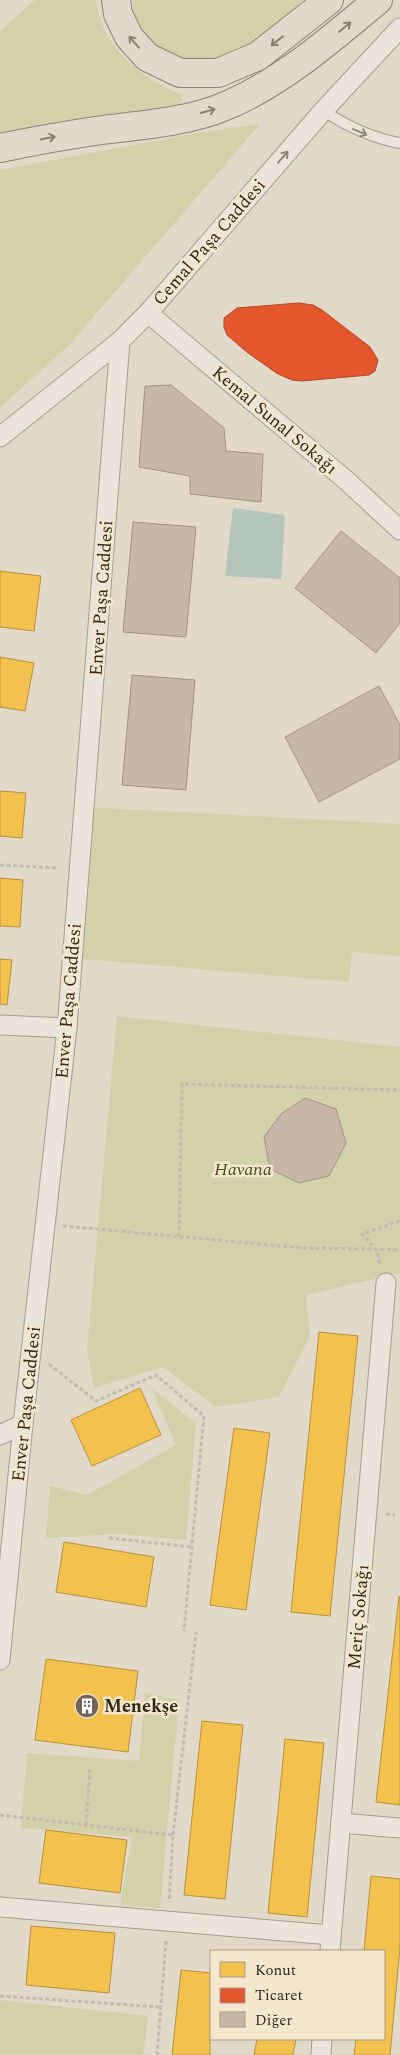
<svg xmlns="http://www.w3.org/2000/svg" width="400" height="2055" font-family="Spectral,serif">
<rect width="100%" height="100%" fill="#e2d9c8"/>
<!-- green -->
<g fill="#d3d1aa">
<path d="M35,0H96C102,48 140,77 182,95L181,104L0,136V31Z"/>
<polygon points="132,0 304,0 249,45 217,61 181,64 144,38 135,19"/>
<polygon points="260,124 70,344 0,408 0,170 208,131"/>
<polygon points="86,807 400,824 400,956 352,952 349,982 73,958"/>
<polygon points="117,1016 400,1047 400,1273 306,1295 310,1336 279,1397 216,1407 163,1367 94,1388 87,1349"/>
<polygon points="152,1389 196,1423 186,1540 118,1534 46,1538 50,1486 87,1495 176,1445"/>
<polygon points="145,1693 179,1700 160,1908 120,1905 132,1837 21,1828 27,1753 139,1761"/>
<polygon points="0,2000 148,2016 143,2055 0,2055"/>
</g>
<!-- water -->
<polygon fill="#b4c6ba" points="233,508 285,515 281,579 225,576"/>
<!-- homes -->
<g fill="#f2c14e" stroke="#b9923f">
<polygon points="0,571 41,576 34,631 0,627"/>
<polygon points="0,657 34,663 25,711 0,707"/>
<polygon points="0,791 26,793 22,838 0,836"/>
<polygon points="0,878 23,880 20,927 0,926"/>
<polygon points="0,959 12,960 7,1005 0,1004"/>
<polygon points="319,1332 358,1336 330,1616 291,1612"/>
<polygon points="140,1388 161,1435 92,1466 71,1420"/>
<polygon points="234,1428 270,1433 246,1610 210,1605"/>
<polygon points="64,1542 154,1557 146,1607 56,1592"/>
<polygon points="399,1596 400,1597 400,1805 376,1802"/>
<polygon points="46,1659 138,1671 128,1752 35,1740"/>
<polygon points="202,1721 243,1725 225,1899 184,1895"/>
<polygon points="285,1739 324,1743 307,1917 268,1913"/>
<polygon points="46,1830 127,1840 120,1893 39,1883"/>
<polygon points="371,1876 400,1879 400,1948 390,2055 354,2055 356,2039 384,2039 384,1951 364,1951"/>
<polygon points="31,1926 115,1933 109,1993 26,1985"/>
<polygon points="181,1970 211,1973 210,2055 172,2055"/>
<polygon points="257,2039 296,2039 293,2055 254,2055"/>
</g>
<!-- shops -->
<polygon fill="#e4572e" stroke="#af4828" points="299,303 313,305 322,310 370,347 378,360 375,371 369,375 302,381 292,380 278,374 248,353 227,335 224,327 224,318 237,308"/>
<!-- building -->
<g fill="#c6b7a9" stroke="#a29488">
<polygon points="171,385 224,428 226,451 263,454 261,502 190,494 190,476 139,467 145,386"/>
<polygon points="133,522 196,527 186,637 123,632"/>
<polygon points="341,531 400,578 400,623 376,653 295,588"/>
<polygon points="132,675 195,680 186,790 122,785"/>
<polygon points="379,686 400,725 400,759 319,802 285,737"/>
<polygon points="305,1098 336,1109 346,1143 329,1176 299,1183 270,1169 264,1137 281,1114"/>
</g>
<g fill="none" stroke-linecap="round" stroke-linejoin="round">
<!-- service casing -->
<g stroke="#a79e92" stroke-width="12">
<path id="service" d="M323,111C348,126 371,138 400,143"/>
</g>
<!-- minor casing -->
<g stroke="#a79e92" stroke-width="21">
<g id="minor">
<polyline points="148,313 347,481 400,530"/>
<polyline points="0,437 120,341 148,313 323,111 400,28"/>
<polyline points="0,1025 67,1028"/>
<polyline points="0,1435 23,1424"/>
<polyline points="0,1660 23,1424 67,1028 120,341"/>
<polyline points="341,1823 400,1828"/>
<polyline points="0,1907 331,1935"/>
<polyline points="330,1951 386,1283"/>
<polyline points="321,2055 322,2039"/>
</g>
</g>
<!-- primary casing -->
<g stroke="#8c8479" stroke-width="30">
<g id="primary">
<polyline points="116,0 118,14 129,37 147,57 180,73 218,73 258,56 329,0"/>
<path d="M0,148C34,141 67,135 102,130C143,125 189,122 228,105C285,80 331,39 378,0"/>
</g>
</g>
<!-- path -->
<g stroke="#c2bbb2" stroke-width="3" stroke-dasharray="4 2.5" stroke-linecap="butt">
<polyline points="0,865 59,868"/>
<polyline points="400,1221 362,1234 376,1249 400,1250"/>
<polyline points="63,1226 303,1248 376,1249 380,1264"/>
<polyline points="179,1237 182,1084 400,1090"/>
<polyline points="49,1364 96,1401 156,1375 204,1416 184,1631"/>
<polyline points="386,1514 395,1515"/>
<polyline points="109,1538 192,1547"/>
<polyline points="0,1815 173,1835 169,1902"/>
<polyline points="86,1825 90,1768"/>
<polyline points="173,1835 196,1632"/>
<polyline points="0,1996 161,2007"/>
<polyline points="157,2055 166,1941"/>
</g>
<!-- service -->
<use href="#service" stroke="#eae4da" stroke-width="10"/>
<!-- minor -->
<use href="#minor" stroke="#eae4da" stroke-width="19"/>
<!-- primary -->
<use href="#primary" stroke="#e1d9cb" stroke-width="28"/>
</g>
<!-- one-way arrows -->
<defs><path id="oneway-shaft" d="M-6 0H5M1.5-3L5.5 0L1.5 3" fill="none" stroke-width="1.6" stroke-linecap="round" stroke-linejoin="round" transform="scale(1.25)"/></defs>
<g stroke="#8a8073">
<use href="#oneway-shaft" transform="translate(345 27) rotate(-40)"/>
<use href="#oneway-shaft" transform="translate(277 41) rotate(142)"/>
<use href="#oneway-shaft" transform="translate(134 42) rotate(-131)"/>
<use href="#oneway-shaft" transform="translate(208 111) rotate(-16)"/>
<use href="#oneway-shaft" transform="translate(48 138) rotate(-11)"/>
</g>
<g stroke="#8f857a">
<use href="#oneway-shaft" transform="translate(360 132) rotate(23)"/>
<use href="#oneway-shaft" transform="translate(283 157) rotate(-49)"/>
</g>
<!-- icons -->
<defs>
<g id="building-disc" transform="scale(1.25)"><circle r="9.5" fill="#716558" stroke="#f5e7cd"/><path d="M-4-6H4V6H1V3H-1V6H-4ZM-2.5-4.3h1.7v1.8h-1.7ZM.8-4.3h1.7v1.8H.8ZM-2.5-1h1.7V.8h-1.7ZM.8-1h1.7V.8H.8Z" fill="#fff"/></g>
</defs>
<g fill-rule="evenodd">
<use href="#building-disc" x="87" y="1706"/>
</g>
<g text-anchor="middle" stroke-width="5" stroke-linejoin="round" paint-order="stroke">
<!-- street labels -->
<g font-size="18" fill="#34261b" stroke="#f5e7cd">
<text transform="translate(209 242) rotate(-49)" y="6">Cemal Paşa Caddesi</text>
<text transform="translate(275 420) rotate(40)" y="6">Kemal Sunal Sokağı</text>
<text transform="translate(101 598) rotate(-86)" y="6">Enver Paşa Caddesi</text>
<text transform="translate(68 1001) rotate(-85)" y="6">Enver Paşa Caddesi</text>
<text transform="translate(26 1404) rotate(-84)" y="6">Enver Paşa Caddesi</text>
<text transform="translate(358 1617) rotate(-85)" y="6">Meriç Sokağı</text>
</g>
<!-- park labels -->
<g font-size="18" font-style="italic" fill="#485022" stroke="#f5e7cd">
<text x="243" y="1175">Havana</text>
</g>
<!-- poi labels -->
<g font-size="18" font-weight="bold" fill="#34261b" stroke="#f5e7cd" text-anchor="start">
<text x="104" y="1712">Menekşe</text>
</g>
</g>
<!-- legend -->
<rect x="210" y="1950" width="175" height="90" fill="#f5e7cd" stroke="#a89a86"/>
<rect x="220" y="1962" width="25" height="15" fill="#f2c14e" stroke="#a89a86"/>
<text x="255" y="1975" font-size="15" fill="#34261b">Konut</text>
<rect x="220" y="1988" width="25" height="15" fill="#e4572e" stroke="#a89a86"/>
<text x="255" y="2000" font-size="15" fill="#34261b">Ticaret</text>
<rect x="220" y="2012" width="25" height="15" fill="#c6b7a9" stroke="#a89a86"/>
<text x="255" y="2025" font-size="15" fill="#34261b">Diğer</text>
</svg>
